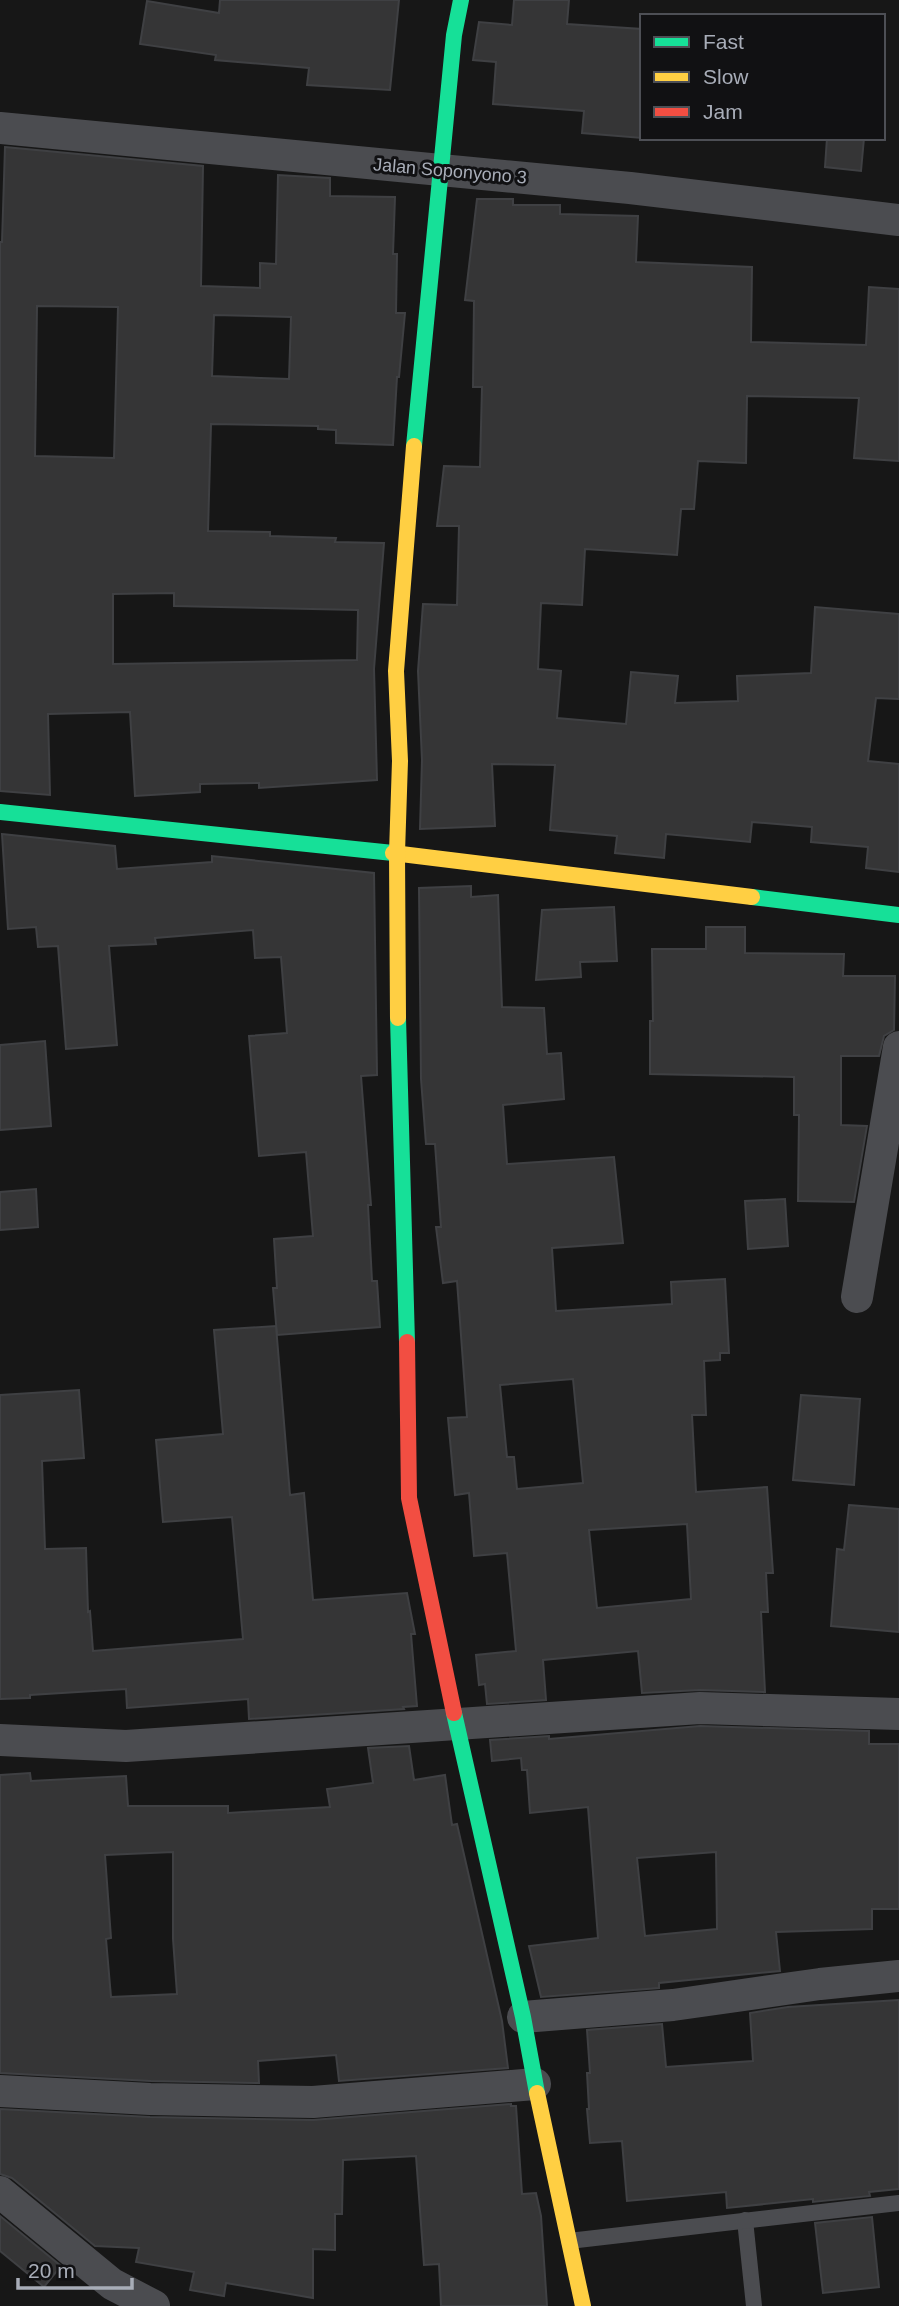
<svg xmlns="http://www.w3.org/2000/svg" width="899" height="2306" font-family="Arial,sans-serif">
<rect width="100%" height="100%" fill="#171717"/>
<!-- building -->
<g fill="#353536" stroke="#3f4043" stroke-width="2" fill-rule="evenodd">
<polygon points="220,0 399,0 390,90 307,85 309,68 215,60 216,55 140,44 147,1 219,13"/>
<polygon points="514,0 569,0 567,24 642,29 642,138 582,133 584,111 493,104 496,62 473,60 479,22 512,25"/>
<polygon points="827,138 864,138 861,171 825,167"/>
<path d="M5,147L203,166L201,286L260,288V263L276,264L278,175L330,178V196L395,197L393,254H397L396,313H405L399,377H397L393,445L336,443V430L318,429V426L211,424L208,531L270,532V536L336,538L335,542L384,543L374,669L377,780L259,788V783L200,784V792L135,796L130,712L48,714L50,795L0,791V242H2ZM37,306L118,307L114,458L35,456ZM214,315L291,317L289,379L212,376ZM174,593V606L358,610L357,660L113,664V594Z"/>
<polygon points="477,199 513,199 513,205 560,205 560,214 638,216 636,262 752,267 751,342 866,345 869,287 899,289 899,461 854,458 859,398 747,396 746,463 698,461 694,509 681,509 677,555 585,549 582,605 541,603 538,669 561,671 557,718 626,724 631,672 678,676 675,703 738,701 737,676 811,673 815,607 899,614 899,699 876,698 868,761 899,764 899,872 866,868 868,847 811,842 812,827 752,822 750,842 666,834 664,858 615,853 617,836 550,830 555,765 492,764 495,826 420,829 422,760 418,671 423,604 457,605 459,526 437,526 444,466 480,467 482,387 473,387 474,301 465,300"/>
<polygon points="2,834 115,846 117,869 212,862 212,856 374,873 377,1075 361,1076 371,1205 368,1205 372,1281 377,1281 380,1327 277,1335 273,1288 277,1288 274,1239 313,1236 306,1152 259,1156 249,1036 287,1033 281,957 255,958 253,930 155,938 156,944 109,946 117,1045 66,1049 58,946 38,947 36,927 8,929"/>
<path d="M471,886V897L498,895L502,1007L544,1008L547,1054L561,1053L564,1099L503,1105L507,1164L614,1157L623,1243L552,1248L556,1311L672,1304L671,1282L725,1279L729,1353H720V1360L704,1361L706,1415H692L696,1492L767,1487L773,1573H766L768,1612H761L765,1692L700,1690L642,1693L638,1651L543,1660L546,1700L487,1704L485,1684L479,1685L476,1655L516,1651L507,1553L474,1556L469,1493L455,1495L448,1418L467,1417L457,1281L443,1283L436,1227H441L435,1144H426L421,1079L419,888ZM573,1379L583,1483L517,1489L514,1457H507L500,1385ZM687,1524L691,1599L597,1608L589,1530Z"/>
<polygon points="614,907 617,961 580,962 581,977 536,980 542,910"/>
<polygon points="706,927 745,927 745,953 844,954 843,976 895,976 894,1030 884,1036 879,1056 841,1056 841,1125 867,1126 854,1202 798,1201 799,1115 794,1115 794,1077 650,1074 650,1021 653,1021 652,949 706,949"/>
<polygon points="45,1041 51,1126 0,1130 0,1045"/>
<polygon points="36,1189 38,1227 0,1230 0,1192"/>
<polygon points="785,1199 788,1246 748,1249 745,1201"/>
<polygon points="276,1326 290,1495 304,1493 313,1600 407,1593 415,1634 411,1634 417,1706 403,1707 404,1709 249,1719 248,1699 127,1708 126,1689 30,1695 30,1698 0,1699 0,1395 79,1390 84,1458 42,1461 45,1549 86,1548 88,1612 90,1611 93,1651 243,1639 232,1517 163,1522 156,1440 223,1434 214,1330"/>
<polygon points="801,1395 860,1399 854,1485 793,1480"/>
<polygon points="849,1505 899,1509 899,1632 831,1626 837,1549 844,1550"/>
<path d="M700,1726L869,1731V1744H899V1909H872V1929L776,1932L780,1971L659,1983V1988L541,1997L529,1946L598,1938L588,1807L530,1813L527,1770H522L521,1758L492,1761L490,1740L549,1736V1739ZM716,1852L717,1929L645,1936L637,1858Z"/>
<path d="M409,1746L414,1780L445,1775L452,1825L457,1824L502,2021L508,2068L339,2081L336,2055L258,2061L259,2083L151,2081L0,2073V1775L30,1773L31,1781L126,1776L128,1806H228V1813L330,1807L327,1789L373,1783L368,1748ZM173,1852V1939L177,1994L111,1997L106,1939L111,1938L105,1855Z"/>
<polygon points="899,2000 899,2189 869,2192 870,2196 813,2202 813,2199 727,2208 726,2192 627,2201 622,2141 590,2143 587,2109 589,2109 587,2073 590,2073 587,2030 662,2024 666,2067 753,2061 750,2013 788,2007"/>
<polygon points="511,2104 511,2106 516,2106 522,2194 536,2193 541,2216 547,2306 441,2306 439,2264 424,2265 416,2156 343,2160 342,2214 335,2214 335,2250 313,2249 313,2298 226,2283 224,2296 190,2290 194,2272 136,2262 139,2248 95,2246 12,2178 0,2174 0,2109 150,2117 313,2120"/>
<polygon points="0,2216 61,2266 44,2287 0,2251"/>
<polygon points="872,2217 879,2287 823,2293 815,2223"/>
</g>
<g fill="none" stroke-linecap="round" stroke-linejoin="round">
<!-- lane -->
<g stroke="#4b4c50" stroke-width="16">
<polyline points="745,2220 754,2306"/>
<polyline points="569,2241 899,2203"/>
</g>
<!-- street -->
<g stroke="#4b4c50" stroke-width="32">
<polyline points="0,128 630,188 899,220"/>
<polyline points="857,1297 899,1047"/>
<polyline points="0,1740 126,1746 700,1708 899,1714"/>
<polyline points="523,2017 673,2005 820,1984 899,1976"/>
<polyline points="0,2091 150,2099 313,2102 535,2084"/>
<polyline points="0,2192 112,2284 154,2306"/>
</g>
<!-- fast -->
<g stroke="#16e098" stroke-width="16">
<polyline points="414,446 454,35 461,0"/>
<polyline points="0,812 393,853"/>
<polyline points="752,897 899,915"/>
<polyline points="398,1018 407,1342"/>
<polyline points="454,1713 523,2017 537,2093"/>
</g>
<!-- slow -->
<g stroke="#ffcf43" stroke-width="16">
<polyline points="393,853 752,897"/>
<polyline points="398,1018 397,853 400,761 396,671 414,446"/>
<polyline points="537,2093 583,2306"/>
</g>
<!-- jam -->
<polyline stroke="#f24e42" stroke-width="16" points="407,1342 409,1498 454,1713"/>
</g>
<g text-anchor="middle" stroke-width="6" stroke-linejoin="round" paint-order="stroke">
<!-- street labels -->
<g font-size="18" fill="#a8adb8" stroke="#111113">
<text transform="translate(450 171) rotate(5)" y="6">Jalan Soponyono 3</text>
</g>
</g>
<!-- legend -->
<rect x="640" y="14" width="245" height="126" fill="#111113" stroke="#4d4f55" stroke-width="2"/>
<rect x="654" y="37" width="35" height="10" fill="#16e098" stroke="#4d4f55" stroke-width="2"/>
<text x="703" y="49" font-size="21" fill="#a8adb8">Fast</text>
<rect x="654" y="72" width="35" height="10" fill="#ffcf43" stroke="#4d4f55" stroke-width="2"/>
<text x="703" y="84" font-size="21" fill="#a8adb8">Slow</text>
<rect x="654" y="107" width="35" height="10" fill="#f24e42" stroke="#4d4f55" stroke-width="2"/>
<text x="703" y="119" font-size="21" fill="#a8adb8">Jam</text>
<!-- scale -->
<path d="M18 2278v10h114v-10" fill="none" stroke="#a8adb8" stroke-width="3.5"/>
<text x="28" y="2278" font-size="21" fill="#a8adb8" stroke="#111113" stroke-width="5" paint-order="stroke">20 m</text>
</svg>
